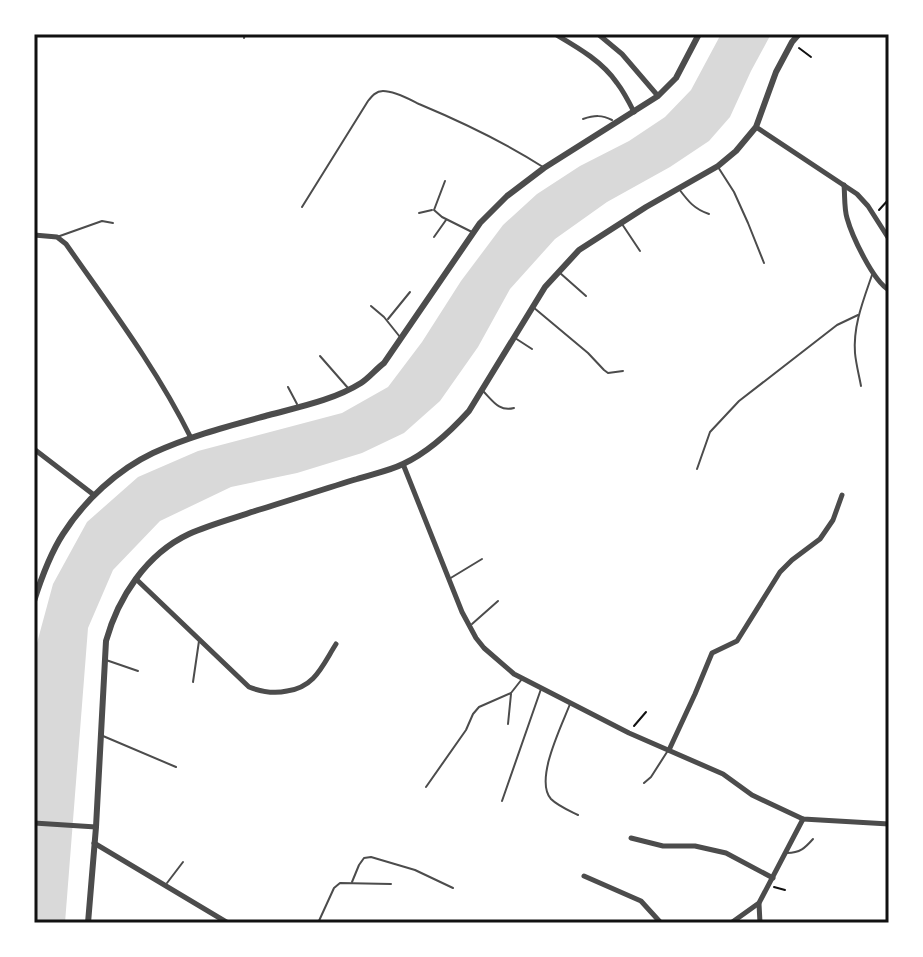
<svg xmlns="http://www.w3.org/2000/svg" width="923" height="957" font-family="Lato,sans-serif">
<rect width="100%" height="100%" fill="#fff"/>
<!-- water -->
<polygon fill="#d9d9d9" points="721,34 771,34 751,71 730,117 709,141 670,167 607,202 555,239 510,289 478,347 440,401 404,433 362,453 297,473 231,487 160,521 113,570 88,628 65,923 34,923 34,654 53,584 87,522 138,477 198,451 342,413 388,387 422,342 461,281 503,225 537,194 580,166 629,141 665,117 691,90"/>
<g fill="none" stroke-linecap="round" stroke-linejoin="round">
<!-- path -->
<g stroke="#111" stroke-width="2">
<polyline points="799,48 811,57"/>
<polyline points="879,210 889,199"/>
<polyline points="634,726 646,712"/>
<polyline points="774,887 785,890"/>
</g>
<!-- service -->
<g stroke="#4c4c4c" stroke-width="2">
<polyline points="244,38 245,34"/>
<path d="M583,119C595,115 602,115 612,120"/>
<polyline points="718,167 734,192 748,223 764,263"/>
<polyline points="445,181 434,210 442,217 472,232"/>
<path d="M679,189C688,201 694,209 709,214"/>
<path d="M302,207L368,101C372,96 376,91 383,91C395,91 409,99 419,104C462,122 504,142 543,167"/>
<polyline points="419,213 432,210"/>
<polyline points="622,224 640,251"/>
<polyline points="57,237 102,221 113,223"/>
<polyline points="434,237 446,220"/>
<polyline points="560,273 586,296"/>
<polyline points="371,306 384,317 400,337"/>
<polyline points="533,307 588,353 604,370 608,373 623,371"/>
<polyline points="388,319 410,292"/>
<polyline points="515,338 532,349"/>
<polyline points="320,356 348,388"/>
<path d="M861,386C859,375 856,364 855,353C853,326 863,301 872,275"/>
<polyline points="288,387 297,404"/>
<path d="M483,391C493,401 499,412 514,408"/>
<polyline points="697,469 710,432 739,401 837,325 858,315"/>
<polyline points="449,579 482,559"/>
<polyline points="472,624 498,601"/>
<polyline points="106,660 138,671"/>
<polyline points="193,682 199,641"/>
<path d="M570,704C562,725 534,780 551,799C558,806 570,811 578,815"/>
<polyline points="508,724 511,694"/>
<polyline points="103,736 176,767"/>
<polyline points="644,783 651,777 667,752"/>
<polyline points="426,787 466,730 473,714 479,707 511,693 522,679"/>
<polyline points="502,801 541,689"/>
<path d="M787,853C800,853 805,848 813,839"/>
<polyline points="352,882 359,865 364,858 371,857 415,870 453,888"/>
<polyline points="167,883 183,862"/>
<polyline points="318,923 334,888 340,883 391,884"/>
</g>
<!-- minor -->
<g stroke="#4c4c4c" stroke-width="5">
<path d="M555,34C577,47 602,61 617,83C624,92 629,102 634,112"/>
<polyline points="598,34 622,54 658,96"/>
<polyline points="756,127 857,194 868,206 889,239"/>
<path d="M844,185C845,196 844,208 847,218C852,236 873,281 889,290"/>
<path d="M34,235L57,237L66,244C110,307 157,369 191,438"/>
<polyline points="34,449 94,495"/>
<polyline points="403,464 462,612 476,638 484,648 514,674 629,733 723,774 752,795 803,819 889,824"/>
<path d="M136,579L249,687C262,692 274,694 287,691C315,687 322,666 336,644"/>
<polyline points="669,750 695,694 712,653 737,641 780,572 792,560 820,539 833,520 842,495"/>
<polyline points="34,823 96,827"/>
<polyline points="631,838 663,846 695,846 726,853 773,878"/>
<polyline points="94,843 228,923"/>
<polyline points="584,876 641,901 661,923"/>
<polyline points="759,904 760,923"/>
<polyline points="731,923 759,903 803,819"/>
</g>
<!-- tertiary -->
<g stroke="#4c4c4c" stroke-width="6">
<path d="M34,601C41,579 50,554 63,534C84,501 117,470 153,453C190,436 229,426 269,415C299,407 334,400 361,383C369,378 376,369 384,363L480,223L507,196L544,168L658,96L676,78L699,34"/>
<path d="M88,923L96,827L106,641C118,598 146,554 189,534C211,524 235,518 258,510C291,500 324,489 357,479C372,474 389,471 403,464C429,452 450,432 469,411L545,287L579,250L646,207L718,166L736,151L756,127L776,72L792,42L799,34"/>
</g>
</g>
<!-- border -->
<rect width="923" height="957" fill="none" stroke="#ffffff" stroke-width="72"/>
<rect x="36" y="36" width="851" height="885" fill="none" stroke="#111" stroke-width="3"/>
</svg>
